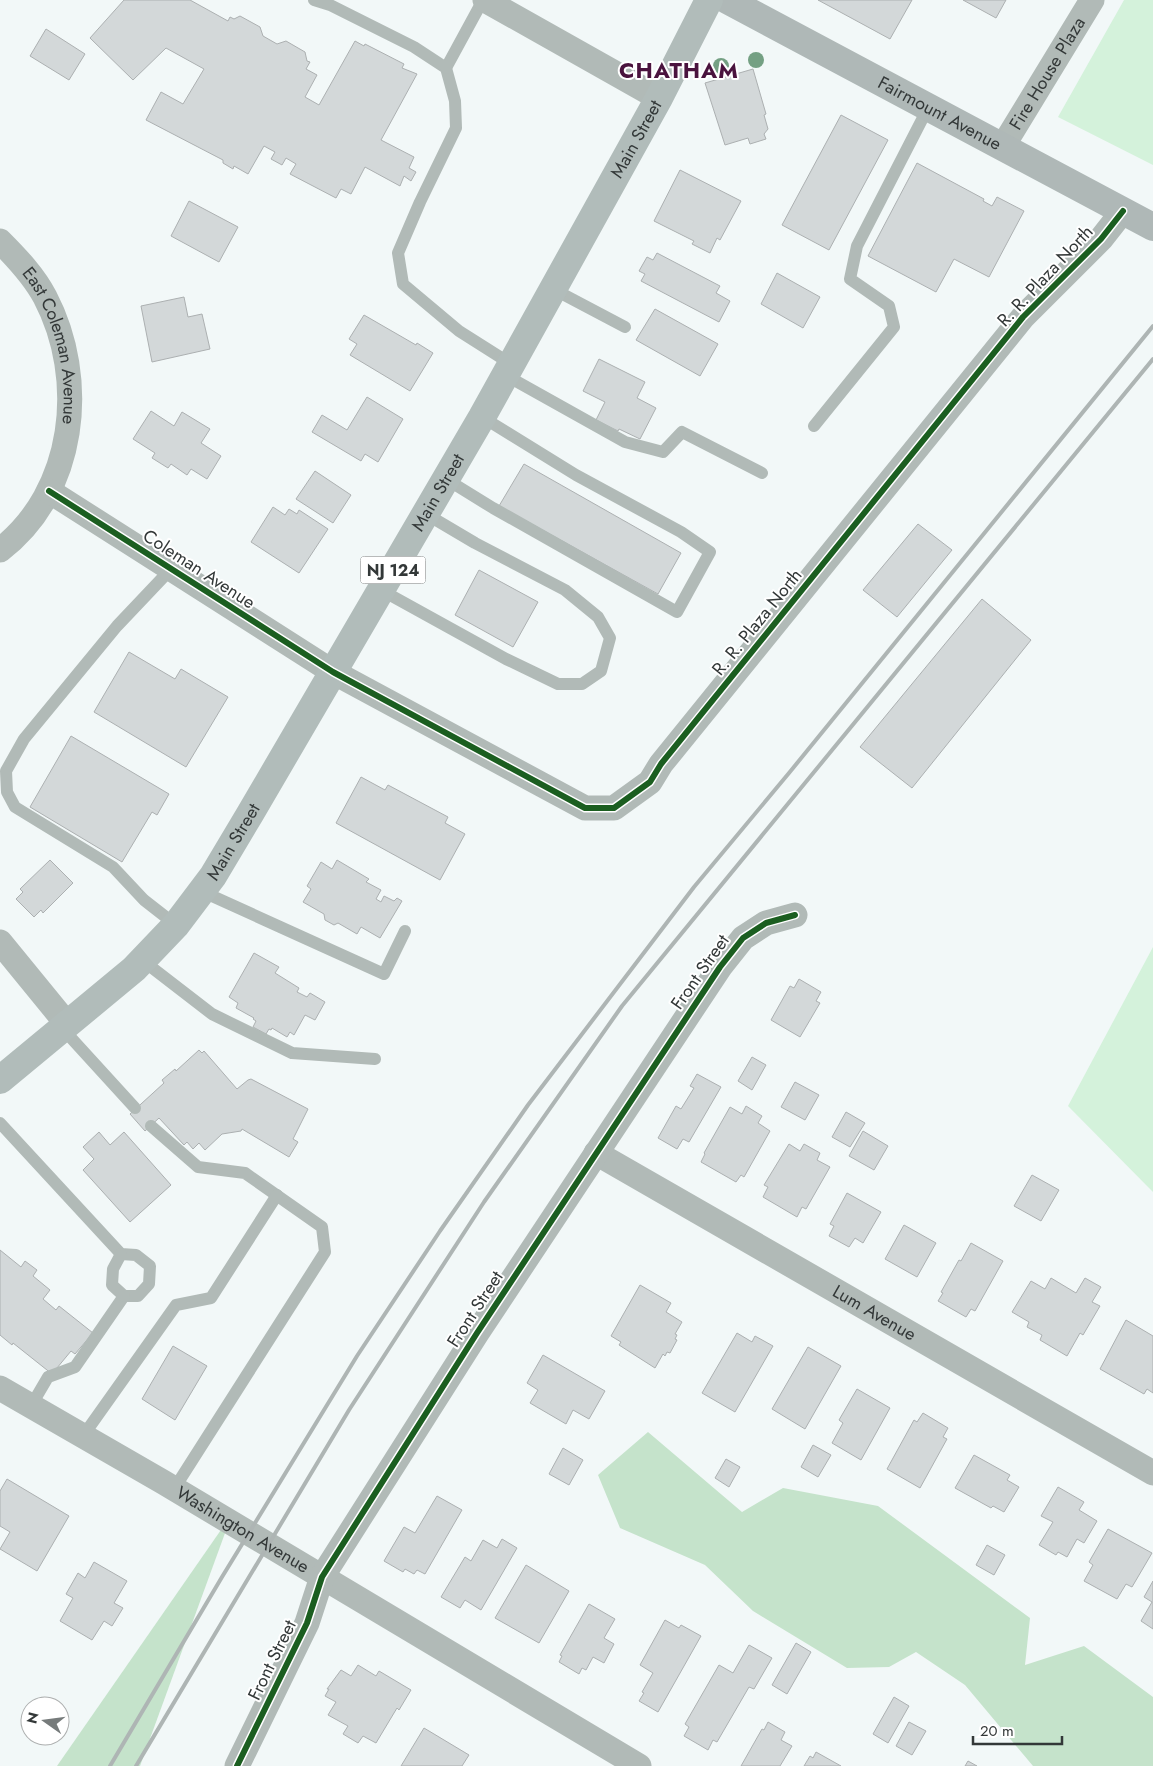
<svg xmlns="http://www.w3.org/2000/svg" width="1153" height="1766" font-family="Jost,sans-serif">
<rect width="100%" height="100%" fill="#f2f8f8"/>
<!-- green -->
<g fill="#d4f2db">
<polygon points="1124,0 1153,0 1153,165 1058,117"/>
<polygon points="1153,947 1153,1192 1068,1106"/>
</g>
<!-- forest -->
<g fill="#c5e3cb">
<polygon points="648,1432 742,1512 783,1488 878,1506 1030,1618 1025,1665 1084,1646 1153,1697 1153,1766 1033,1766 965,1685 916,1652 889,1667 847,1668 753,1611 705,1565 620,1528 598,1475"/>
<polygon points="232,1514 140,1766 57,1766"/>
</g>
<!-- building -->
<g fill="#d3d8d9" stroke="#acb0b1">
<polygon points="124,0 190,0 228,21 230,17 234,19 240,16 260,27 263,36 277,44 286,41 305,52 307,61 310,62 306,69 317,75 305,97 319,105 355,41 364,46 365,44 404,64 402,68 417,74 381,140 414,157 409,168 416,172 411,181 404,176 400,186 365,167 351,194 341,189 336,198 290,174 296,164 286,158 282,165 271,159 275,152 264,146 248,174 234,166 233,169 223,163 223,160 146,120 161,92 183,104 204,69 166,48 133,80 90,38"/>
<polygon points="818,0 912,0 890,39"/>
<polygon points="963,0 1006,0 996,18"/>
<polygon points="46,29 85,54 69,80 30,56"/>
<polygon points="753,69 766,114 764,115 768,129 764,134 766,139 750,144 748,138 725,145 705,83"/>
<polygon points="841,115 888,140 829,250 782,225"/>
<polygon points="917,163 984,199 983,201 992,206 997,197 1024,211 989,277 954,259 936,292 868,256"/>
<polygon points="680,170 741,201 720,240 717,238 710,253 692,244 694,241 654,221"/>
<polygon points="189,201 238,227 219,262 171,236"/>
<polygon points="657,253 720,286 716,293 730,301 719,322 641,281 645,274 639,271 647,257 653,260"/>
<polygon points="777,273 820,297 803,328 761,304"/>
<polygon points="184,297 188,317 202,314 210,349 152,362 141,306"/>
<polygon points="655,309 718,344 700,376 636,340"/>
<polygon points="364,315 416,345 417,343 433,353 410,391 350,355 357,344 349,339"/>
<polygon points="599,359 645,382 637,398 656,408 640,439 619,429 618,431 596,420 605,402 583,391"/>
<polygon points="367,397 403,419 378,462 365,454 361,461 312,432 322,415 347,430"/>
<polygon points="151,411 174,426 182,412 210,429 201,443 221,456 207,479 191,469 187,475 171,464 168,468 152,458 155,453 133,439"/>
<polygon points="524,464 681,553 658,594 499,506"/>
<polygon points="315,471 351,495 333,523 296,499"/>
<polygon points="273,507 285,515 289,509 297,514 299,510 328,529 299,573 251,542"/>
<polygon points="918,524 952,550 897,617 863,590"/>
<polygon points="479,570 538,602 513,647 455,615"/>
<polygon points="982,599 1031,640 912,788 860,747"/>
<polygon points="129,652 175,679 181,669 228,697 186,767 94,712"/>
<polygon points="71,736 169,794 157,815 152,812 122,862 30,807"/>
<polygon points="361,777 385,790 388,785 448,817 445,823 465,834 440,880 336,823"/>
<polygon points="50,860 73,883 43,913 41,910 34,917 16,899 23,892 20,889"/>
<polygon points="337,860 369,879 366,882 381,890 376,899 381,902 384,896 394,901 397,898 402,901 380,938 361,927 357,934 338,923 334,925 325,920 324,914 303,902 311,889 307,886 321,862 332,869"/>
<polygon points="254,953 279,967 275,973 299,988 297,992 307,997 310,993 325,1002 315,1020 305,1015 294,1035 290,1032 287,1037 272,1028 271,1030 269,1029 266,1034 253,1027 256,1021 253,1019 254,1018 236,1008 238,1003 229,997"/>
<polygon points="799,979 821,992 816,1001 820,1003 800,1037 771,1020 790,986 794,988"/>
<polygon points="199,1050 202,1053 204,1051 237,1089 248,1080 251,1079 308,1109 293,1139 298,1142 289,1157 242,1129 241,1131 222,1134 205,1150 199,1143 193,1149 187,1142 184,1145 159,1118 145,1131 130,1114 164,1083 162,1080 175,1069 176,1071"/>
<polygon points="752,1057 766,1065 752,1090 738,1081"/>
<polygon points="697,1074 721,1087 689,1142 683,1139 677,1149 658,1138 676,1106 681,1109 694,1088 690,1086"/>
<polygon points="795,1082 819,1095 805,1120 781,1107"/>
<polygon points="746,1106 762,1116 758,1123 770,1131 744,1177 741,1175 736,1182 701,1162 705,1154 704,1153 730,1107 742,1114"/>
<polygon points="846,1112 865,1123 850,1147 832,1137"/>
<polygon points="863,1131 888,1146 874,1170 849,1156"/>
<polygon points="99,1132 110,1145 124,1132 171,1185 130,1222 83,1170 94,1159 83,1147"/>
<polygon points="789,1144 800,1151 804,1144 820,1153 817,1160 830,1167 806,1209 802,1207 797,1217 763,1197 768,1187 764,1185"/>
<polygon points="1032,1175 1059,1190 1041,1221 1014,1206"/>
<polygon points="847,1193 881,1212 863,1243 855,1238 849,1247 829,1236 834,1226 830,1224"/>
<polygon points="904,1225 936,1243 917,1277 885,1259"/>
<polygon points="971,1243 1003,1261 975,1311 971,1309 966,1317 938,1301 943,1293 941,1292 959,1260 961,1261"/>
<polygon points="0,1250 21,1267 25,1261 37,1270 33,1276 50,1290 43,1299 56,1310 59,1306 93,1333 75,1354 71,1351 52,1374 13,1343 12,1345 0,1335"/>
<polygon points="1051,1278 1076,1293 1085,1278 1101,1287 1092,1302 1100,1306 1083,1335 1080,1333 1067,1356 1040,1340 1042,1335 1027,1327 1029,1322 1012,1312 1031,1281 1045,1289"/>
<polygon points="640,1285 671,1303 666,1312 682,1322 675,1334 677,1335 675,1339 677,1340 670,1353 667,1352 665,1356 663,1354 655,1368 619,1345 621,1342 611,1336"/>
<polygon points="1126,1320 1153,1336 1153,1393 1147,1389 1144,1394 1100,1369"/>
<polygon points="737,1333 752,1342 755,1336 773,1346 735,1412 702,1393"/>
<polygon points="173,1346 207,1366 175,1420 142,1399"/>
<polygon points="808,1347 841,1366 805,1429 772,1409"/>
<polygon points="543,1355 605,1391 589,1419 573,1410 566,1424 530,1403 538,1390 527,1383"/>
<polygon points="857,1389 890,1408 861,1460 832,1443 843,1423 839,1420"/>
<polygon points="923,1413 948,1428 943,1437 947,1439 920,1488 887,1469 914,1420 917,1422"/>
<polygon points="813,1445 831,1455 818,1477 801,1467"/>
<polygon points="563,1448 583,1460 569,1485 549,1474"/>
<polygon points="974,1455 1010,1475 1007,1480 1019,1487 1004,1512 993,1506 991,1508 955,1488"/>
<polygon points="726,1459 740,1467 729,1487 715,1478"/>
<polygon points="7,1479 69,1516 37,1571 0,1549 10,1532 0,1526 0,1491"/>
<polygon points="1058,1487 1084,1502 1079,1510 1097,1521 1084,1543 1077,1539 1067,1557 1058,1552 1056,1555 1039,1545 1053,1522 1041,1516"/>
<polygon points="437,1496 462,1510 425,1574 417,1570 414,1574 405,1569 403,1572 384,1561 404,1527 415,1533"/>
<polygon points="1108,1529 1152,1553 1132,1587 1126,1584 1117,1599 1084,1581 1093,1565 1089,1562"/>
<polygon points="502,1539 517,1548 481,1610 465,1600 460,1608 441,1597 465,1557 471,1561 483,1540 497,1548"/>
<polygon points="987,1545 1005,1555 994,1575 976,1565"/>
<polygon points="94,1562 127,1581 114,1603 123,1608 112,1626 104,1621 92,1640 60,1621 73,1598 66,1594 78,1573 85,1578"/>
<polygon points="526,1565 569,1591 539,1643 495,1618"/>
<polygon points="1153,1581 1153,1629 1141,1621 1152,1602 1144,1597"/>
<polygon points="589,1604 615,1619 604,1638 614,1644 604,1663 593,1657 586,1670 582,1668 579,1674 559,1662 562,1656 560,1655"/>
<polygon points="665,1620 679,1628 681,1625 701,1636 658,1712 639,1701 644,1693 642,1692 653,1673 640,1665"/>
<polygon points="796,1643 811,1652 787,1694 772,1685"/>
<polygon points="749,1645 772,1658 754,1689 749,1687 717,1742 713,1740 708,1750 684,1736 689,1727 685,1724 719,1665 733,1673"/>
<polygon points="358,1665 376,1676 379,1671 411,1690 399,1710 397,1708 376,1743 363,1736 358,1743 343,1734 348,1726 328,1715 336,1702 325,1696 329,1689 327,1689 341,1670 351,1676"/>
<polygon points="894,1697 909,1706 888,1743 873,1734"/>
<polygon points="768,1722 785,1732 781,1740 792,1746 780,1766 741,1766 762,1729 764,1730"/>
<polygon points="909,1722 926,1731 912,1755 896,1746"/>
<polygon points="424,1728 469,1755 462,1766 401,1766"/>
<polygon points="816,1752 841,1766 804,1766 810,1756 813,1758"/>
<polygon points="968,1761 977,1766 965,1766"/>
</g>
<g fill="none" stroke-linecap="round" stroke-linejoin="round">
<!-- lane -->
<g stroke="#b1bab7" stroke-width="12">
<polyline points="314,0 330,5 414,47 446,68 455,101 456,128 420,202 398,253 403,284 459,331 511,364"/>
<polyline points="446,68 483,0"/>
<polyline points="553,289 625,327"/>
<polyline points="505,375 625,442 663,452 682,432 762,473"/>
<polyline points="814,426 894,327 889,306 850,279 857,246 929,106"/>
<polyline points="446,479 493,508 677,612 710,552 681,532 576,475 482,417"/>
<polyline points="171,569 117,626 24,739 6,771 7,792 15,807 113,867 144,900 176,925"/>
<polyline points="381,590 506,659 558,684 582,684 601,671 610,638 598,617 565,590 475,543 426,514"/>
<polyline points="201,891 384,974 405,931"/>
<polyline points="142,960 212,1014 292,1053 375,1059"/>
<polyline points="62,1028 135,1108"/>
<polyline points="0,1123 121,1254 136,1255 150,1266 149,1284 138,1296 124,1296 75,1367 48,1377 31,1406"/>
<polyline points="151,1126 198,1167 245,1173 322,1227 325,1252 174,1489"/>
<polyline points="121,1254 113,1269 112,1285 124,1296"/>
<polyline points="83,1436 176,1305 211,1298 277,1195"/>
</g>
<!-- street -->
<g stroke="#b1bab7" stroke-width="25">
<polyline points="485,0 659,98"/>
<path id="s1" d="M1003,146L1092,0"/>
<path id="s2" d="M0,241C17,258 34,276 45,297C88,379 76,492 0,550"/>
<polyline points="49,491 333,672 585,808 614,808 650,782 661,764 1023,317 1101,239 1123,211"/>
<polyline points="0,942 67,1024"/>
<path id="s3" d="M596,1153L1153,1473"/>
<path id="s4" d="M0,1388L163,1482L639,1766"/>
<polyline points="237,1766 307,1623 322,1577 477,1333 720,967 743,938 766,923 795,915"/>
</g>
<!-- secondary -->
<path stroke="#afb8b7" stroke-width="28" id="s5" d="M727,0L1153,227"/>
<!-- primary -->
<path stroke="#b1bcba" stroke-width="28" id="s6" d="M0,1080L134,969L176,925L213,876L250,814L482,417L659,98L709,0"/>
<!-- rail -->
<g stroke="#aeb5b4" stroke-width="4">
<polyline points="110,1766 222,1577 357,1356 440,1231 528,1105 694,887 789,773 1153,326"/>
<polyline points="136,1766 349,1410 484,1202 622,1006 1153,359"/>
</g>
<!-- cycleway casing -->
<g stroke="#fff" stroke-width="9">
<g id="cycleway">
<polyline points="49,491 333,672 585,808 614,808 650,782 661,764 1023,317 1101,239 1123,211"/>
<polyline points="237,1766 307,1623 322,1577 477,1333 720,967 743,938 766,923 795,915"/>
</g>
</g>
<!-- cycleway -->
<use href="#cycleway" stroke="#1b5e20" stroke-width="6"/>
</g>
<!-- trees -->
<g fill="#74a083">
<circle cx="756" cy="60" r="8"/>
<circle cx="721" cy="66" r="8"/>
</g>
<g text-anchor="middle" stroke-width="4" stroke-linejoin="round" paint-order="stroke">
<!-- shield labels -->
<rect fill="#fff" stroke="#707474" stroke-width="1" x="360.5" y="556.5" width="65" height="27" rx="4"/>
<g font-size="16" font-weight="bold" fill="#333838">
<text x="393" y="576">NJ 124</text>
</g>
<!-- street labels -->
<g font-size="18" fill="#333838" stroke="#fff">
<text dy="6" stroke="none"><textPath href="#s1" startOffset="85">Fire House Plaza</textPath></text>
<text dy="6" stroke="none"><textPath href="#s5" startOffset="241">Fairmount Avenue</textPath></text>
<text dy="6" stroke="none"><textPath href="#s6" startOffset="1146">Main Street</textPath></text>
<text transform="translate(1045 276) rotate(-47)" y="6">R. R. Plaza North</text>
<text dy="6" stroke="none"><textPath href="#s2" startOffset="121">East Coleman Avenue</textPath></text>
<text dy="6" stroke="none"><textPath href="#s6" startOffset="741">Main Street</textPath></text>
<text transform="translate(199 569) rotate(33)" y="6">Coleman Avenue</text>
<text transform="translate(757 622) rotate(-51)" y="6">R. R. Plaza North</text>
<text dy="6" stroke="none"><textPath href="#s6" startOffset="336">Main Street</textPath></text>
<text transform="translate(700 972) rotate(-55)" y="6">Front Street</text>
<text transform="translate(475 1309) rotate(-57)" y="6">Front Street</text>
<text dy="6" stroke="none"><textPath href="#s3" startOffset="321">Lum Avenue</textPath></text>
<text dy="6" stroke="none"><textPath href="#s4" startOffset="281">Washington Avenue</textPath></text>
<text transform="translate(272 1660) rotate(-64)" y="6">Front Street</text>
</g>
<!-- district labels -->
<g font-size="22" font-weight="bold" letter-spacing="1" fill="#4a133e" stroke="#fff">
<text x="679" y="78">CHATHAM</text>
</g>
</g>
<!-- north arrow -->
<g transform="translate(45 1721) rotate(284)"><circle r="24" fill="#ffffff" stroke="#adafaf"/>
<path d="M0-4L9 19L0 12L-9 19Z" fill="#767b7b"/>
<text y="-8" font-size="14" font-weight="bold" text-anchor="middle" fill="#333838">N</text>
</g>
<!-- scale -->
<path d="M973 1736v8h89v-8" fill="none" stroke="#333838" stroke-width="2.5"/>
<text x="980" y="1736" font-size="15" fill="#333838" stroke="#ffffff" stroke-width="4" paint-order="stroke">20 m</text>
</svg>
